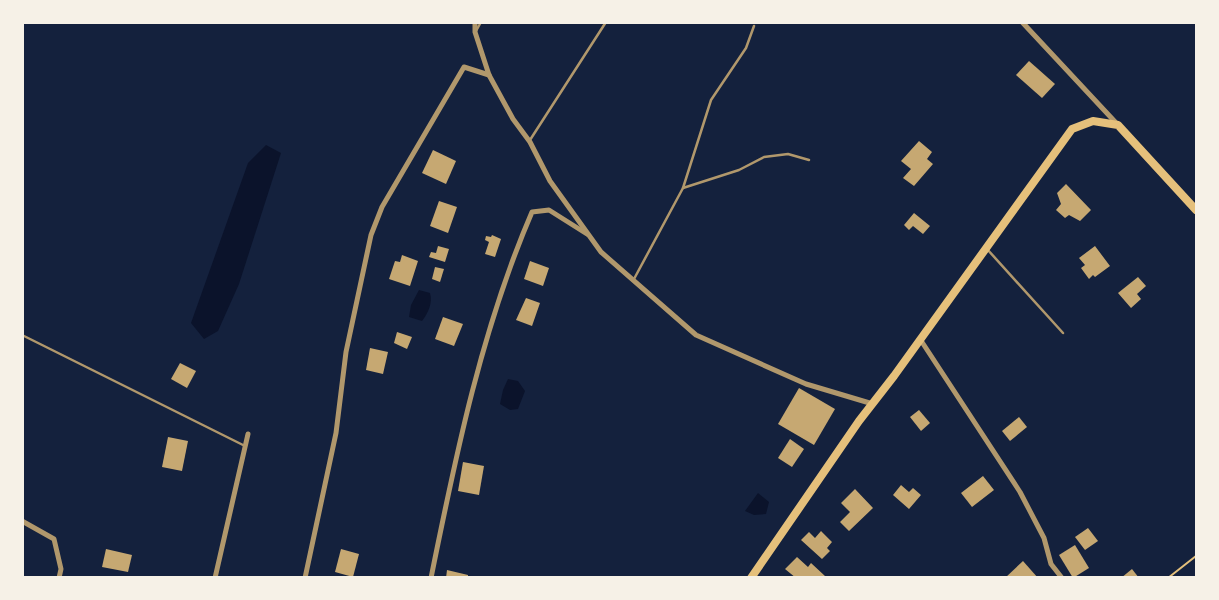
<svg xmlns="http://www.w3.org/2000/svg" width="1219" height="600" font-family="Commissioner,sans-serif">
<rect width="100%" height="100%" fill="#14213d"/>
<!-- water -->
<g fill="#0b132b">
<polygon points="266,145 281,153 239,284 218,331 204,339 191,323 248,163"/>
<path d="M419,290L430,293C433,303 428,313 422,321L409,317L411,305Z"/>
<polygon points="508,379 518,381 525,391 518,409 510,410 500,404 503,390"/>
<polygon points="758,493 769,502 766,514 754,515 745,511"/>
</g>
<!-- building -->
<g fill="#c6a872">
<polygon points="1029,61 1055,84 1042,98 1016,75"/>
<polygon points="919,141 932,152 927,159 933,164 914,186 903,178 911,169 901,161"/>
<polygon points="433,150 456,161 446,184 422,173"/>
<polygon points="1066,184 1091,210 1080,221 1069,215 1065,218 1056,210 1061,204 1057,193"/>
<polygon points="439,201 457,207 448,233 430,226"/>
<polygon points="914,213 930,226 923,234 913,226 909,230 904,225"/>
<polygon points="492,235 501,239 495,257 485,254 489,242 485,240 486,236 491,237"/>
<polygon points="438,246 449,249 445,262 429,257 431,252 436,253"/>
<polygon points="1095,246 1110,266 1095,277 1093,275 1089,279 1081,268 1085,265 1079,258"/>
<polygon points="402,255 418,261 410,286 389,279 395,261 400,262"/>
<polygon points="530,261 549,268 543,286 524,279"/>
<polygon points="435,267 444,269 440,282 432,279"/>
<polygon points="1138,277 1146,286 1137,294 1141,299 1131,308 1118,293"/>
<polygon points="526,298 540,303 532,326 516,320"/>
<polygon points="443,317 463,324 454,346 435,339"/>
<polygon points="397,332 412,337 407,349 394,343"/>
<polygon points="370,348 388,352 383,374 366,370"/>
<polygon points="180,363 196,371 187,388 171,379"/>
<polygon points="799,388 835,409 814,445 778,424"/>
<polygon points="919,410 930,423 921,431 910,417"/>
<polygon points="1019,417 1027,427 1010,441 1002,431"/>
<polygon points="168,437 188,441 182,471 162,467"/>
<polygon points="790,439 804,449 792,467 778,458"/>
<polygon points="463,462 484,466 479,495 458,491"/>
<polygon points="983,476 994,490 972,507 961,493"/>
<polygon points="901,485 909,492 913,488 921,495 909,509 893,495"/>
<polygon points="855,489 873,508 849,531 840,522 850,512 841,503"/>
<polygon points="1088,528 1098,541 1085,550 1075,537"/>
<polygon points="821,531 832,542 827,548 830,551 822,559 801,540 809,532 815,538"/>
<polygon points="1075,545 1089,568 1073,578 1059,555"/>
<polygon points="106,549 132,555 128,572 102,567"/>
<polygon points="341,549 359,554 353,577 335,572"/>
<polygon points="797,557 808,567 811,563 825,576 796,578 785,569"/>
<polygon points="1023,561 1038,578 1005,578"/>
<polygon points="1132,569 1139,578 1121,578"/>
<polygon points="447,570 468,575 468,578 446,578"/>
</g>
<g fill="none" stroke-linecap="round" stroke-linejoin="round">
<!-- path -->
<polyline stroke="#e5c07b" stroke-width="2" points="1168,578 1196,556"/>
<!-- service -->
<g stroke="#b1986c" stroke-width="2.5">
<polyline points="476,31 481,22"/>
<polyline points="530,140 606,22"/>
<polyline points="683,188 739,170 764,157 788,154 809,160"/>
<polyline points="987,249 1063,333"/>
<polyline points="634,279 683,188 711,100 746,48 754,26"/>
<polyline points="22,335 245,446"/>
</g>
<!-- minor -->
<g stroke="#b1986c" stroke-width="5">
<polyline points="475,22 475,32 489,75 513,119 530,142 550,181 601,252 696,335 806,384 873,404"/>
<polyline points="1022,22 1118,125"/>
<polyline points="920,339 1020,492 1044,538 1051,564 1062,578"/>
<polyline points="22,521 54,539 61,569 59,578"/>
<polyline points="215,578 248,434"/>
<polyline points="305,578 336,433 346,352 371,235 382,207 464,67 489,75"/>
<path d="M431,578C456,454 482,328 532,212L549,210L587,234"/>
</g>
<!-- secondary -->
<polyline stroke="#e5c07b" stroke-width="8" points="751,578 859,421 894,376 1072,129 1093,121 1118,125 1196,210"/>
</g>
<!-- border -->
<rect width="1219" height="600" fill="none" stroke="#f6f1e7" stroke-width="48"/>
</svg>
